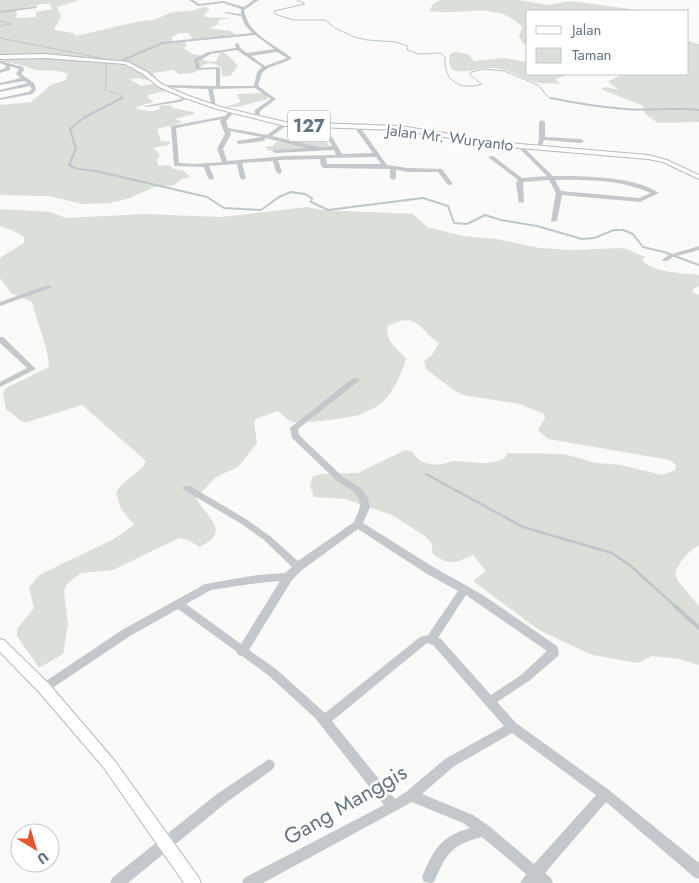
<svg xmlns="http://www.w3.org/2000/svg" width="699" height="883" font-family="Jost,sans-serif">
<rect width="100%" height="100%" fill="#fafaf8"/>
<!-- green -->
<g fill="#dadfd7" fill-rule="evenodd">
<path d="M0,0H79L57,7L61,16L54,30L73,33L76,36L140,21L154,20L172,12L190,11L204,7L210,9L204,15L205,17L232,18L219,20L217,25L209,28L230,31L236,35L193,39L188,33H180L172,37V41L185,42L187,46L183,48L193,54L202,56L203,60L210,62L216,61L220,53L223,52L232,59L238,66L230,76H222L221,67C205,58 205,66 193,73L179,74L173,70L153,73L157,80C147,82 140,76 129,79L141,86L153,84L166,91L148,95L147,97L153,102L136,107L137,109C146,111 152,112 160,109L159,106L170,105L173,108L194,112V114L175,119L181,121V123L157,129L161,141L171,142L168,145L153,148L160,154L157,161L159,166L170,165L173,169L182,170L191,177L182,179L174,185L154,187L130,198L110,203L82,204L49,196L0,195V105L31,102L51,85L66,80L68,74C57,69 47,72 36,70C22,66 15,62 0,62ZM42,4H51L50,6L53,9L36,12V17L16,18L17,15L16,11L17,9Z"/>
<path d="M440,0H517L548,5L571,1L645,11H528V46L523,44L519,35L523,27C515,21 509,15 499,13C477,7 452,15 429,11L433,4Z"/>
<path d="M688,41L699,44V122L658,123L645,114L643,106L601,89L605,87L619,90L608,82C625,68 666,74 688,74Z"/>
<path d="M455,52L468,54L474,61L504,58L528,62V74H589L568,75L555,79L561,84C553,83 542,84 534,82C520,78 509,69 494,68C479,67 465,74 452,70L449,63L450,54Z"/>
<polygon points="262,93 266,94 268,99 237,107 224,107 241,102 237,95 239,94"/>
<polygon points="313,136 324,137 329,146 269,151 265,147 273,146 276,142 288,143 300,137 306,138"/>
<path d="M307,207L322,210L413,214L427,227L463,236L496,239L540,248L571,250L624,248L645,257L642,260C653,273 683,273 699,275V286L693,289V292L699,295V545C687,553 680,560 675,574L678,581L699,606V665L679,659L652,656L638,663L592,655L539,630L473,581L486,571L473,555C455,563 450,566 433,554L431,542L425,536L392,515L345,499L314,497L310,486L313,476L321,474L358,473L405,450L413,452C417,463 432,466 443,464C447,463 451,461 454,461C473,461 486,467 505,458L507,453L564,454L596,463L621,465L662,475L675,470L676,465L670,460L548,439L538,430L545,418L544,414L520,404L463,395L452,389L426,369L424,361L432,355L439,343C420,331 417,310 388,326C384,340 397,349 406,358C403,372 392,395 380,404C373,409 366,412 359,415C348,418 299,425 290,421C286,419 282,414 278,411L258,418L254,422L257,443L238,467L216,477L196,498C207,519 232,530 200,547L188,540L179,538L113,570L81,573L67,584L64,591L68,625L63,654L39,668L17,636V629L34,608L29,588L39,575L112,540L134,525L121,509L116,493C123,478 140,475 146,461L82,405L27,422L21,421L6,409L3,393L6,388L49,367C48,344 37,325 32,302L11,293L0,278V258L24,243V237L12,230L0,226V209L50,212L66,218L144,214L221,217Z"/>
</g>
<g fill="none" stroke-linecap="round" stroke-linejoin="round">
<!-- stream-far3 -->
<g stroke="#bbc7cb" stroke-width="1">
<path d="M297,0L305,4L274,11L275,14L293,20H325L335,28L354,37L367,40L396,42L408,46L407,50L419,54L441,53L445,57C443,81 460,91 482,84L470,75L471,72L485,69L504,71L538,85L549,98L558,100"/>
<polyline points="0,21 12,24 0,26"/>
<polyline points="0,38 106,59 106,85 104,90 121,95 123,98 120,100"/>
</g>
<!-- stream-far2 -->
<g stroke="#bbc7cb" stroke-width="2">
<polyline points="122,98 85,117 70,129 76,148 69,165 77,169 96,171 207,197 224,208 261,210 279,197 291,192 305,194 312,198 311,202 328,210 423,198 448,206 454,223 467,224 485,215 501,220 537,226 582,239 594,238 614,230 623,230 633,234 643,247 664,252 699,265"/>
<path d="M551,98C575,103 600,107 625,109C650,111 675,107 699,110"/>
</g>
<!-- stream-far1 -->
<polyline stroke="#bbc7cb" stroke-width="2.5" points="426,474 523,527 612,553 632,567 676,607"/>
<!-- stream -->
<polyline stroke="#bbc7cb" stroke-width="4" points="675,606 699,628"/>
<!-- major casing -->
<g stroke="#b5babe" stroke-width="2">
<g id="major">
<polygon points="45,54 128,62 147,72 163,85 189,96 221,107 285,122 400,126 507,143 648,155 667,160 699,175 699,179 663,162 648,159 507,147 400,130 285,126 217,109 185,98 159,87 143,74 125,64 45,58 0,59 0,55"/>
<polygon points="0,639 4,640 49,684 114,760 199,878 201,883 184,883 104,768 39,692 0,652"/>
</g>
</g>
<!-- minor -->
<g fill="#c3c8cc" fill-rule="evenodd">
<path d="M189,0H193L199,4L223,1L244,7L254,0H259L244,10C249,36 274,43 292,58C283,65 270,64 262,73L258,86L276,99L260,111L259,119L254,118L255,110L271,99L255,88L213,89L216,107L214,108L212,107L208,89L161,87L159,86L161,85L216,86V69L196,70L194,59L208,52L236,48L235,44L237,43L239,44L240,48L247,53L274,49L255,35L163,44L119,63L115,62L162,42L252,33L245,25L241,16L224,13L226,12L241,14V9L223,3L198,6ZM237,50L262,67L257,72L254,86H220V67L200,68L198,61L211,54ZM277,52L287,58L265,66L251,56Z"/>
<polygon points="37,6 36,8 0,13 0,11"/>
<polygon points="0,61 23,67 24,70 21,74 34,83 36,90 32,94 0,100 0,98 28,92 32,89 30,86 0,92 0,90 28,83 24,81 0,85 0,83 21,78 16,74 19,69 10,66 10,70 0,73 0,70 6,68 5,65 0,63"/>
<polygon points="187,96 189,96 189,98 179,102 146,107 144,106 178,100"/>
<path d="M232,109L235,111L226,121L228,128L267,135L285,122L332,137L342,154L373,153L355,128L360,127L387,165L408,168L442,169L453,184L448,185L438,172H408L396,170V178L393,180L390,178V169L324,168L321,166L320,159L278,160L282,172L279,174L276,172L273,161L242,163L246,178L243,180L240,178L237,164L209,166L214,178L211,180L208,178L204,167L174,166L171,126L225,116ZM222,119L220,121L225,134L217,149L222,162L194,164L179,163L176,128ZM286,126L326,138L328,139L332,146L319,147L272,136ZM230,131L262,137L237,141V143L239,144L263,141L265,140V138L307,148L273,150L272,151L275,153L334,150L336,155L285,156L227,161L223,149L231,134ZM376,157L381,164H327L326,158Z"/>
<polygon points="542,120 545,122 545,137 581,139 584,141 581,143 544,140 541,149 537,149 539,138 539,122"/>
<path d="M520,144L553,176C583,176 634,176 659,193L640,202L562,195L557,221L552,222L551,221L556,193L549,180L523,182L524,202L519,203L516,183L518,180L488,157L493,156L522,178L547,176L517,146ZM555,180C588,179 621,180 651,193L639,198L561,191Z"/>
<polygon points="699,246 699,250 673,257 667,261 663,261 662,260 669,255"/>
<polygon points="48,285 52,287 50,288 0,306 0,302"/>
<polygon points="0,337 3,337 36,369 0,387 0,382 27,368 0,343"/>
<path d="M353,378H356L360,380L298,429L299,435L343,477L359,487L367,496L370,507L363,523L435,568L483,595L557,646L559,654L557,657L529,681L497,702L516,723L609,790L699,863V879L694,877L606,802L545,873L551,878L553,883H520L526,874L482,837C451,845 447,853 434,882L431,883L424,882L422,877C434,849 440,837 470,828L463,823L412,802L263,883H242L244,878L384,805L315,718L268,675L242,656L238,655L237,652L178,609L130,636L48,691L44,693L40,691L38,688L40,685L122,630L205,584L258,575L285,573L292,567L264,540L240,523L184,490L182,488L184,486H190L246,519L270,536L298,561L354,522L360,507L359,499L353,491L337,481L292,438L290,428ZM358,529L427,574L458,591L428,635L420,637L325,713L276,669L249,650L292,580L302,570ZM280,581L241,644L186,604L211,590L258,583ZM466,595L547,651L521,675L491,695L441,639L438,638ZM427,643L433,645L504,726L445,759L406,792L395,799L332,721ZM512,733L596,795L534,864L489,826L473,815L422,794L453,767Z"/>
<polygon points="269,759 273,761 275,765 273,769 227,802 128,883 110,883 112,878 217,794"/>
</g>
<!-- major -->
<use href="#major" fill="#fff" fill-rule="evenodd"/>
</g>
<g text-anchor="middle" stroke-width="5" stroke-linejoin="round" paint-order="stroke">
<!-- far-street labels -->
<g font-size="16" fill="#657683" stroke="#fff">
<text transform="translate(450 137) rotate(7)" y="6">Jalan Mr. Wuryanto</text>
</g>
<!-- shield labels -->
<rect fill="#fff" stroke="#939fa8" stroke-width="1" x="288" y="110.5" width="42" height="31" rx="4"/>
<g font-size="18" font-weight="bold" fill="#657683">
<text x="309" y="132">127</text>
</g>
<!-- near-street labels -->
<g font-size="22" fill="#657683" stroke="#fff">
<text transform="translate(345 804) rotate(-30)" y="8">Gang Manggis</text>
</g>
</g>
<!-- legend -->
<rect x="526" y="10" width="162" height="65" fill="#ffffff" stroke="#c1c8cd"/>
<rect x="536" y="26" width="25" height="8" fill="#ffffff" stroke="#c1c8cd"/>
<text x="572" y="35" font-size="15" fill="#657683">Jalan</text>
<rect x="536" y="48" width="25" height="15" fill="#dadfd7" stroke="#c1c8cd"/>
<text x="572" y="60" font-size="15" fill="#657683">Taman</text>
<!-- north arrow -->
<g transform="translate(35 848) rotate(142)"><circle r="24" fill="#ffffff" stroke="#c1c8cd"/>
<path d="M0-4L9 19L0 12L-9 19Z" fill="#e4572e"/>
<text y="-8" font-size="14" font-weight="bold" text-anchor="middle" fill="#657683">U</text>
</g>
</svg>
